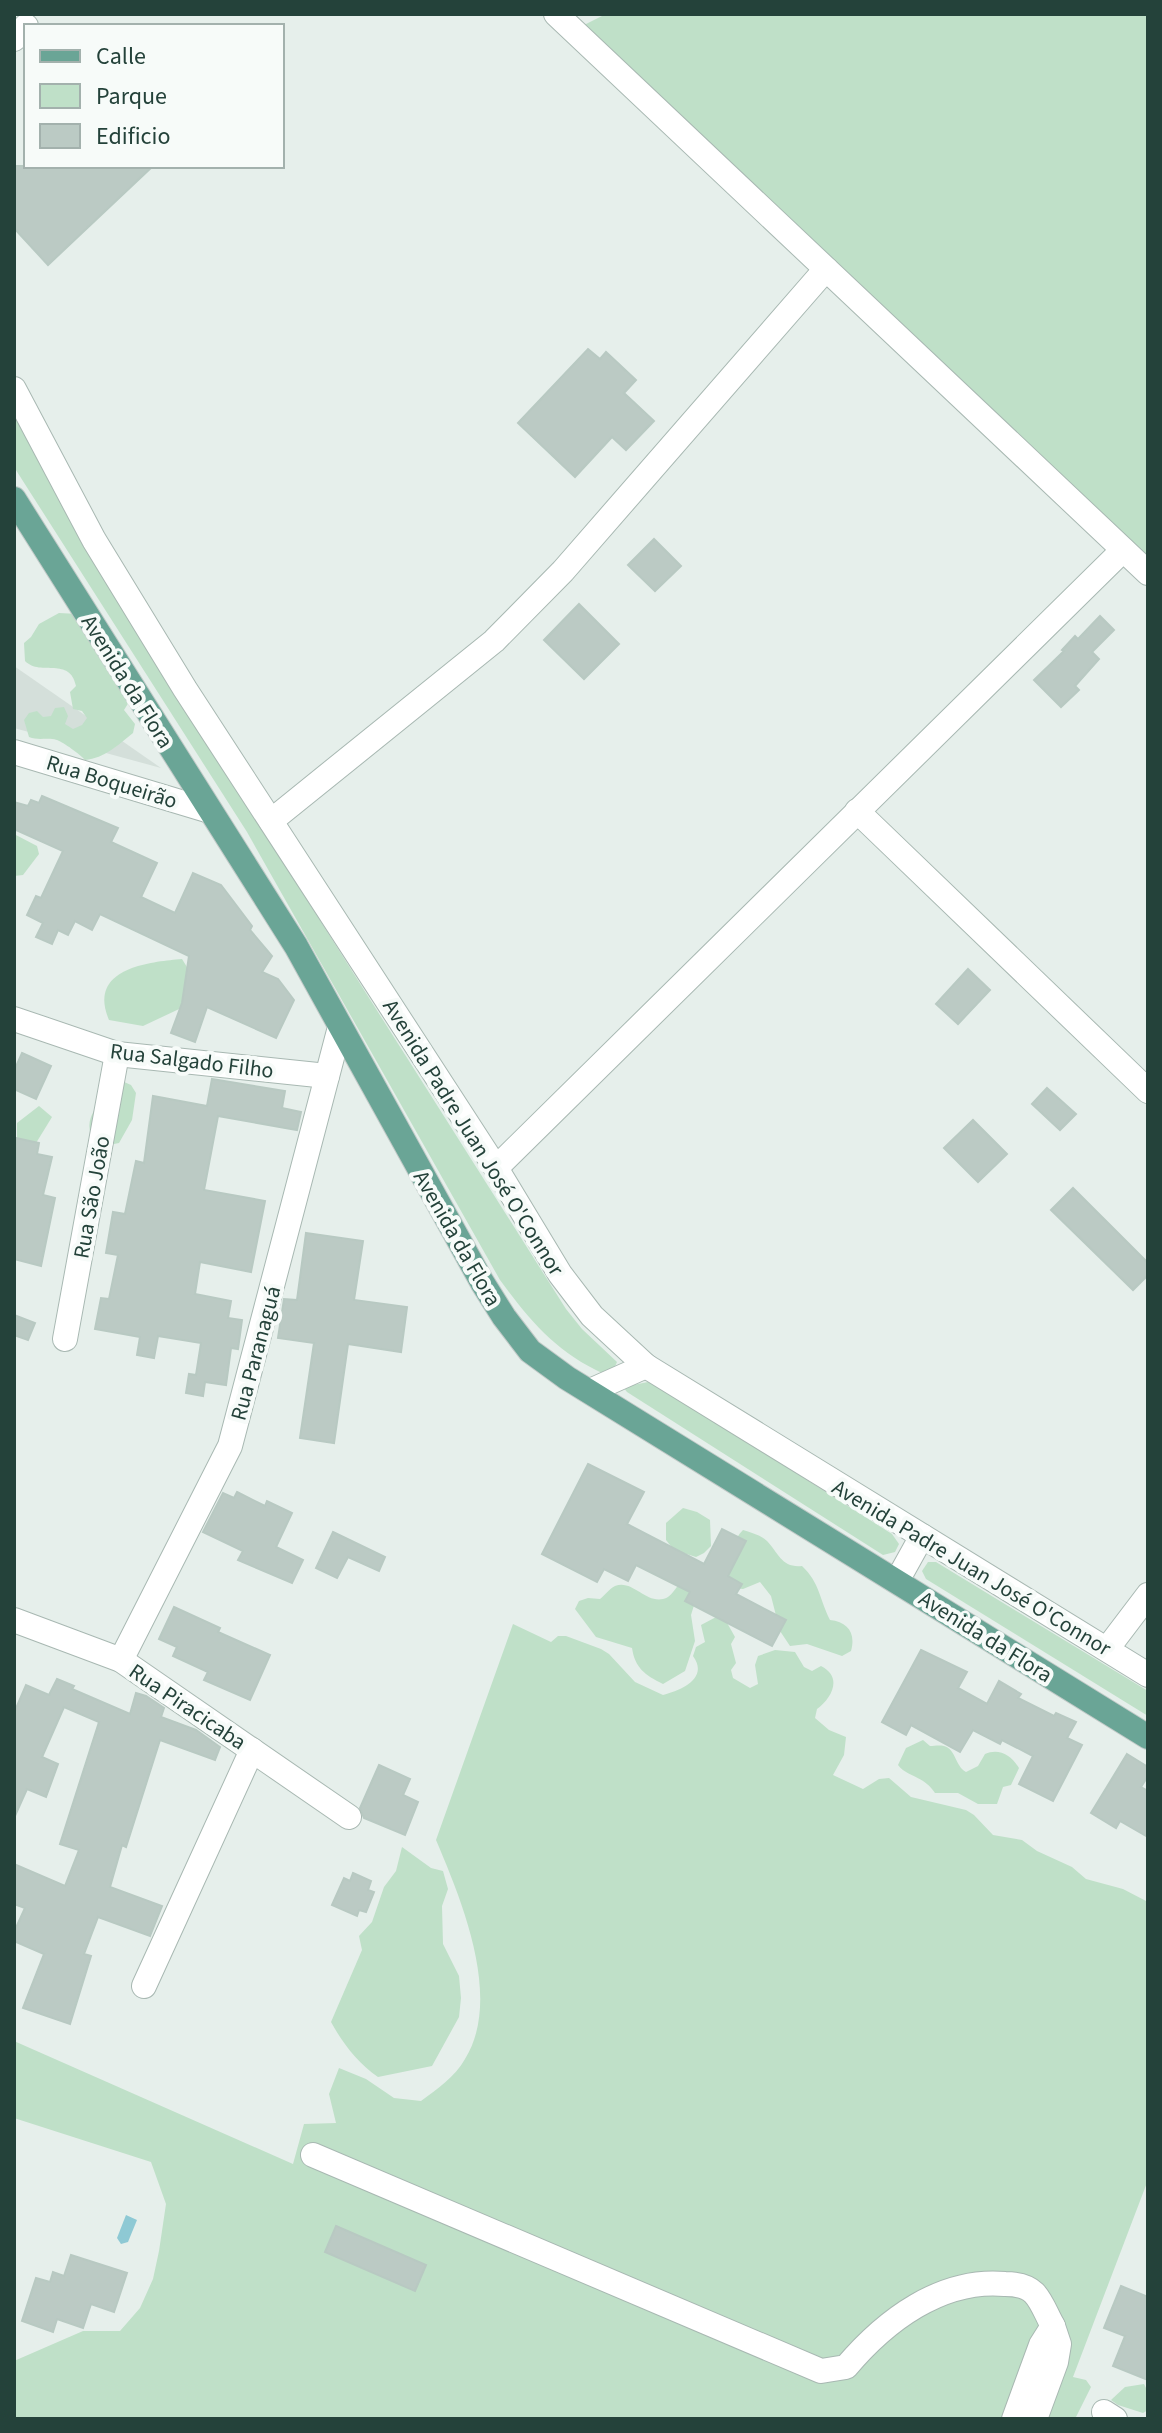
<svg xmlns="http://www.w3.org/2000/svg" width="1162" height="2433" font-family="'Source Sans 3',sans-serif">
<rect width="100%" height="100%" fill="#e6efeb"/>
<!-- built -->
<polygon fill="#d4dfda" points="14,666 161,768 14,728"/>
<!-- green -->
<g fill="#bfe0c8">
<polygon points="606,14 1148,14 1148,560 582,26"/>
<path d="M14,414L259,824L566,1309L582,1329L617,1362L613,1371L604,1374C556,1352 530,1321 500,1280L247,832L14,467Z"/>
<path d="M59,613L78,614L129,702L124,710L135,724L133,733C118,745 105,758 85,760C81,755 63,742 57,740C47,737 39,741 29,737L24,720L29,713L37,711L43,717L51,716L55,708L64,707L68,716L65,724L73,729L82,725L87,718L82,711L73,709L70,692L76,686C70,656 41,677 25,661L24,643L31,637L39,624Z"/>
<polygon points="14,834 37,846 39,854 23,875 14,876"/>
<path d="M182,959L198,985L194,1002L143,1026L109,1020C87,969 147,962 182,959Z"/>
<path d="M122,1081L131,1085L136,1093L132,1120L119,1143L109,1145L93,1139C80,1114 106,1098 122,1081Z"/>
<polygon points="39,1106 52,1117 33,1148 17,1144 17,1123"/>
<polygon points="648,1382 656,1384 892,1534 899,1544 895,1552 883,1555 627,1392 623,1387"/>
<polygon points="683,1508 697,1512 710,1520 711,1546 704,1553 696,1557 674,1550 666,1540 666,1523"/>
<path d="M743,1530C752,1533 761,1535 767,1541C779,1554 782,1568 802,1566C820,1583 819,1598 830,1620C848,1622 856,1633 851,1651L842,1656L807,1644L790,1646L780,1631L771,1596L760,1582L743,1589L733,1588C722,1572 730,1543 743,1530Z"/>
<polygon points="928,1562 936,1562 1148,1691 1148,1716 926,1579 922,1571"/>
<path d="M686,1579L695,1602L691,1615L695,1641L685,1671L663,1684C645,1675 635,1668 632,1648L596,1637L575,1609L579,1601L588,1598L600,1599C605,1595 609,1589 615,1586C632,1579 645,1603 663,1599C674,1597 676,1583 686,1579Z"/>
<path d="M718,1616L726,1621L735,1637L731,1644L736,1663L731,1670L733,1678L750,1688L758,1684L755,1665L758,1656L775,1650L795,1652L804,1667L812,1671L821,1666C843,1677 832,1698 817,1709L815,1718L829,1730L846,1737L844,1755L833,1775L863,1789L879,1779L889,1778L911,1797L966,1810L974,1815L993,1835L1022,1840L1037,1851L1072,1867L1086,1879L1123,1889L1148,1902V2180L1073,2377L1086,2380L1091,2387L1075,2419H14V2361L83,2331H120L140,2308L153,2279L159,2251L166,2204L151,2162L14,2118V2041L293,2164L304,2124L336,2123L329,2094L339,2068L366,2079L394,2098L421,2101C437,2089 455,2077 465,2059C503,1998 461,1899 436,1840L513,1624L551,1642L558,1636H566L601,1649L609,1654L635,1682L663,1695C682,1690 709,1678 693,1656L696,1647L705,1642L701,1625Z"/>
<path d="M923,1740L930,1746C934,1746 939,1745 944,1746C956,1749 955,1766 966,1772L978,1766L985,1754C999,1748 1011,1755 1019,1768L1011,1785L1003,1787L997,1804H978L958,1793H935C923,1775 907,1777 898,1765L906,1748Z"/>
<path d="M402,1847L431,1868L443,1871L448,1889L442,1906L443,1944L459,1976L461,1998L459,2017L432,2066L378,2077C358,2063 343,2044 331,2022L362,1950L359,1936L372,1922L384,1887L396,1871Z"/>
<polygon points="1144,2384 1148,2392 1148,2410 1143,2413 1118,2405 1111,2400 1125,2387"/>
</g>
<!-- water -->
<polygon fill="#8ec9d4" points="126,2215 137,2220 128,2242 121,2244 117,2238"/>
<!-- building -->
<g fill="#bbcac4" stroke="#b8c9c2" stroke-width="2">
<polygon points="14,166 153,166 48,265 14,228"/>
<polygon points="588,349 600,359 606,352 636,380 624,393 654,421 626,450 612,437 575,477 518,423"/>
<polygon points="654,539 681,566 655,591 628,565"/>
<polygon points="579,604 619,644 584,679 544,640"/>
<polygon points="1100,616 1114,630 1092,652 1099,659 1075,686 1079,690 1061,707 1034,680 1064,651 1062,650 1075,636 1078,639"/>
<polygon points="42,796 118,828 111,842 157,863 141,897 175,913 193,873 221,885 252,926 250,930 272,956 262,972 278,979 294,1000 276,1038 207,1007 195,1042 171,1033 182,1003 189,956 100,914 92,930 75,921 68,935 58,930 52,944 36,937 43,923 27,915 36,896 41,898 63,851 14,829 14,802 28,806 31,800 39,803"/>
<polygon points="968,969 990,990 958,1024 936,1004"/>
<polygon points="22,1053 51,1066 36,1099 14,1089 14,1071"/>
<polygon points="212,1079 285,1091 282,1108 301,1112 297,1130 218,1116 204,1190 265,1201 251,1272 200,1262 195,1294 231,1301 228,1318 242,1320 238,1349 231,1348 226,1385 205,1382 203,1396 186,1393 189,1374 196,1375 201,1343 158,1336 154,1358 137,1355 140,1337 95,1329 101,1298 109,1299 118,1255 106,1253 113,1212 125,1214 136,1161 144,1163 153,1096 207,1106"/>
<polygon points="1047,1088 1076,1114 1060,1130 1032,1104"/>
<polygon points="973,1120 1007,1154 978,1182 944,1148"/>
<polygon points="16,1138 39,1143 37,1154 52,1157 43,1195 55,1198 41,1266 14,1259"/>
<polygon points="1073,1188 1148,1263 1148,1275 1133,1290 1051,1210"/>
<polygon points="306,1233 363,1241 354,1300 407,1307 401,1352 348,1344 334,1443 300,1438 314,1343 278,1338 284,1299 297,1300"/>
<polygon points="14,1315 35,1323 28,1340 14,1335"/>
<polygon points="588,1464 644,1492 627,1524 704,1564 722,1529 746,1541 728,1576 742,1584 736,1594 786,1620 772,1646 685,1601 690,1592 636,1565 628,1581 604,1569 597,1582 542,1554"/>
<polygon points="237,1492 265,1506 267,1501 292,1513 276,1547 303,1560 292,1583 238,1560 243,1551 203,1532 223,1493 234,1498"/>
<polygon points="333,1532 385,1557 379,1571 348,1557 337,1578 316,1568"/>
<polygon points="174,1607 220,1628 218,1632 270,1655 250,1700 204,1680 208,1672 173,1656 177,1647 159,1639"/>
<polygon points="921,1650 967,1672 958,1688 987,1704 999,1681 1021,1694 1018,1698 1054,1716 1056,1713 1076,1722 1067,1738 1082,1745 1053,1801 1019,1784 1033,1756 1002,1740 1000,1744 973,1730 960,1752 911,1725 906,1735 882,1722"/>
<polygon points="57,1679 74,1686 72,1689 130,1714 136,1693 146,1696 164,1708 161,1717 196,1730 220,1747 215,1760 160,1740 126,1847 122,1845 110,1887 162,1906 150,1936 98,1917 84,1954 91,1956 70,2024 23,2008 44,1954 14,1941 14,1932 25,1908 14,1904 14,1864 65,1886 79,1850 60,1844 99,1722 64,1707 42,1757 58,1764 46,1797 27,1789 14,1818 14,1713 26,1685 49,1695"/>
<polygon points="1127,1754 1148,1767 1148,1776 1141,1787 1148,1791 1148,1837 1120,1821 1116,1828 1091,1813"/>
<polygon points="379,1765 410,1779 403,1795 418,1802 405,1835 364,1818 360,1808"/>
<polygon points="353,1873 371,1881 368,1890 374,1892 366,1912 359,1910 357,1916 332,1905 344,1878 350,1881"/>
<polygon points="336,2226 426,2265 415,2291 325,2252"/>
<polygon points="71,2255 127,2273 114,2312 91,2304 83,2328 57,2319 53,2332 22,2321 36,2278 50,2282 53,2272 64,2276"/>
<polygon points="1121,2286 1148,2297 1148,2380 1113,2366 1125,2336 1104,2328"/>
</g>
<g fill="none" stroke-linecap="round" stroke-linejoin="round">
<!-- minor casing -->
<g stroke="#a8b8b2" stroke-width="26">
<g id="minor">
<polyline points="556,14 1148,573"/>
<polyline points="14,39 26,26"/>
<polyline points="14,389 94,540 185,689 496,1168 560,1274 592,1316 646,1366 1148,1675"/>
<polyline points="14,752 210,811"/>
<polyline points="857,811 1148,1091"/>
<polyline points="271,821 494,641 563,571 826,269"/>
<polyline points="14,1019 117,1054 327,1076"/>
<polyline points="496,1168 1123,550"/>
<polyline points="65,1339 117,1054"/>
<polyline points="590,1391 646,1366"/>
<polyline points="897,1581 922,1536"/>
<polyline points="14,1620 121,1660 349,1817"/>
<polyline points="1107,1649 1148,1595"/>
<polyline points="121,1660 230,1446 340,1027"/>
<polyline points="144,1986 252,1750"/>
<path d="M313,2155L821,2371L846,2367C885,2321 941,2278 1005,2284C1014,2284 1027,2286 1034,2293C1042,2301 1047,2316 1053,2326"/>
<polyline points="1104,2412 1115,2419"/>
<polyline points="1014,2419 1041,2345 1053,2326 1059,2344 1056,2362 1035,2419"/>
</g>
</g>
<!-- major casing -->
<g stroke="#c2cac8" stroke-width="26">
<polyline id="major" points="14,499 296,946 482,1282 504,1317 530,1351 567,1378 1148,1737"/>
</g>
<!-- minor -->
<use href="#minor" stroke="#fff" stroke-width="24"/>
<!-- major -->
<use href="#major" stroke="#6aa596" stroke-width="24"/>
</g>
<g text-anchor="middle" stroke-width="8" stroke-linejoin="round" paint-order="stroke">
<!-- street labels -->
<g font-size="22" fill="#24423a" stroke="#f7fbf9">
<text transform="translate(128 681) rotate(58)" y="8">Avenida da Flora</text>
<text transform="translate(112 781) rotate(17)" y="8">Rua Boqueirão</text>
<text transform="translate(192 1060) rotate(7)" y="8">Rua Salgado Filho</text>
<text transform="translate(474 1137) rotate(58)" y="8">Avenida Padre Juan José O'Connor</text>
<text transform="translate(91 1197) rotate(-80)" y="8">Rua São João</text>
<text transform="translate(458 1238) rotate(60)" y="8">Avenida da Flora</text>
<text transform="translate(255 1353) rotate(-75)" y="8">Rua Paranaguá</text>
<text transform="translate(972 1567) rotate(31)" y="8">Avenida Padre Juan José O'Connor</text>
<text transform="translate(986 1636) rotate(32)" y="8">Avenida da Flora</text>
<text transform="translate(188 1706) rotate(34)" y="8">Rua Piracicaba</text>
</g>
</g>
<!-- border -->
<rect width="1162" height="2433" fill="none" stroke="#24423a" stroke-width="32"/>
<!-- legend -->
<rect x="24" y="24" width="260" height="144" fill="#f7fbf9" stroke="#a3b1ad" stroke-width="2"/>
<rect x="40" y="50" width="40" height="12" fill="#6aa596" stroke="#a3b1ad" stroke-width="2"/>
<text x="96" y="64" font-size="24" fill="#24423a">Calle</text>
<rect x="40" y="84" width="40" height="24" fill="#bfe0c8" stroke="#a3b1ad" stroke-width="2"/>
<text x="96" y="104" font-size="24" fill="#24423a">Parque</text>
<rect x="40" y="124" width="40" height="24" fill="#bbcac4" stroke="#a3b1ad" stroke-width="2"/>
<text x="96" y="144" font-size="24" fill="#24423a">Edificio</text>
</svg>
